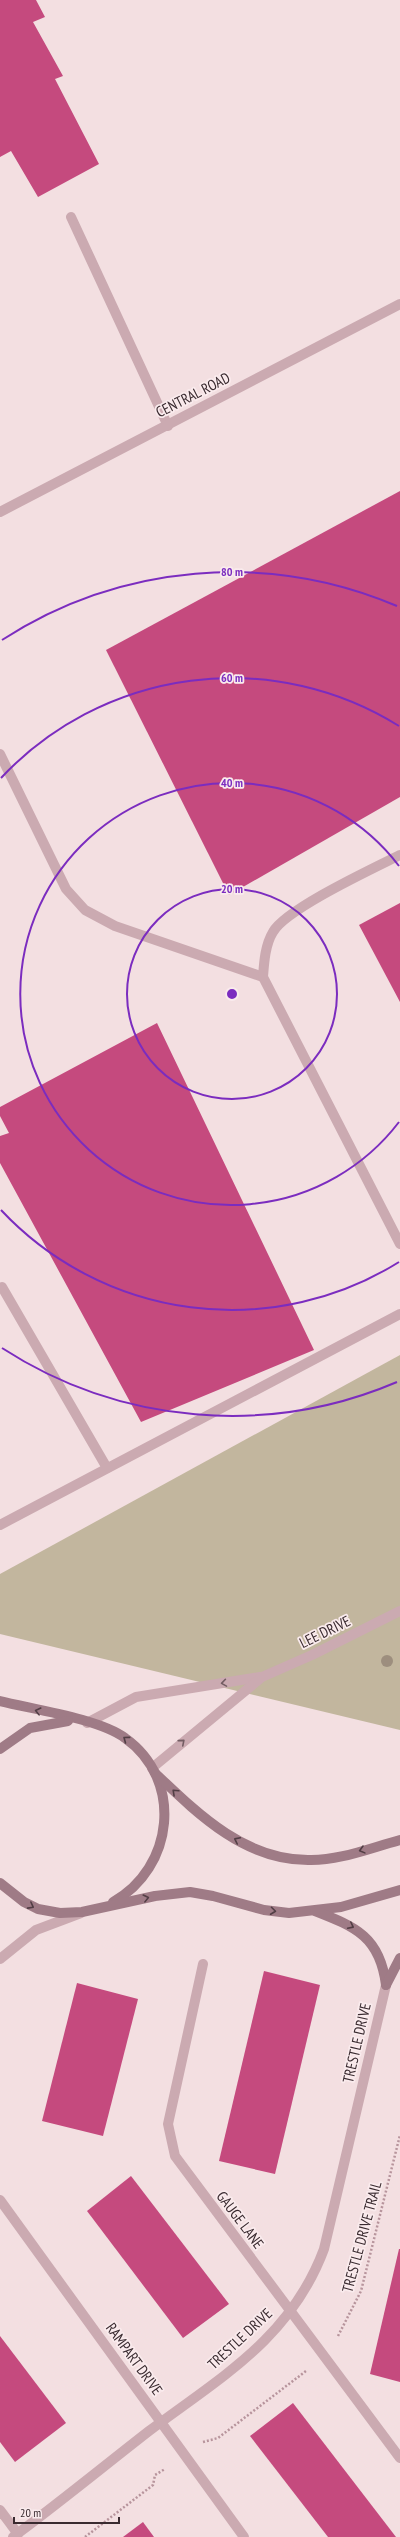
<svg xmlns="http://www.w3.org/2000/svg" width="400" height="2537" font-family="'PT Sans Narrow',sans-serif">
<rect width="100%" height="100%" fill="#f3dfe1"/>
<!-- green -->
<polygon fill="#c2b69e" points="400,1355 400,1730 0,1634 0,1574"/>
<!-- building -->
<g fill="#c54a7e">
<polygon points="0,0 36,0 45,17 33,22 63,76 55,79 99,164 38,197 11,151 0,157"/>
<polygon points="400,491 400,797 229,895 106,650"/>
<polygon points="400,903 400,1002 359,925"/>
<polygon points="157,1023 314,1350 141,1422 0,1163 0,1136 9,1133 0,1116 0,1107"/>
<polygon points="264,1971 320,1985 275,2174 219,2161"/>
<polygon points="77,1983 138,1999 103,2136 42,2121"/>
<polygon points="131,2176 229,2304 183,2338 87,2211"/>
<polygon points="399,2249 400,2249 400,2382 370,2374"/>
<polygon points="0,2336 66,2423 15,2462 0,2442"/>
<polygon points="293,2403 396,2537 328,2537 250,2436"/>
<polygon points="143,2522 154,2537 123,2537"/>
</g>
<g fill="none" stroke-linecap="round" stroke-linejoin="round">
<!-- path -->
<g stroke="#b7949c" stroke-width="2.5" stroke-dasharray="2 2" stroke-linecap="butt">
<polyline points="338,2336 361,2291 400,2135"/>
<polyline points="203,2442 218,2438 306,2371"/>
<polyline points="85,2537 153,2485 155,2475 165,2469"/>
</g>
<!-- lane -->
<g stroke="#cbaab1" stroke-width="10">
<polyline points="71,217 168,426"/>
<polyline points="0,754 66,889 85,910 115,926 263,977"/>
<path d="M400,855C372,869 286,909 273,932C265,945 264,963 263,977L400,1244"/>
<polyline points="0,1288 2,1287 107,1468"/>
<polyline points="0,1525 400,1314"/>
</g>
<!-- street -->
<g stroke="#cbaab1" stroke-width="10">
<polyline points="0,512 400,304"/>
<polyline points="87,1723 136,1697 260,1677"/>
<polyline points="152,1768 262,1677 312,1655 400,1611"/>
<polyline points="0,1959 36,1930 81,1913"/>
<polyline points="203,1964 168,2124 175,2156 400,2458"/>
<polyline points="0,2200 244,2537"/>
<polyline points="0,2510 18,2534"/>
<path d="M13,2537C59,2503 104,2466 149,2431C221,2377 291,2338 324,2249L386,1985"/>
</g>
<!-- secondary -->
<g stroke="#9f7b86" stroke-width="10">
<path d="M0,1701C32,1709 100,1719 125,1738C184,1780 174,1868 113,1902"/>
<polyline points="0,1749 30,1728 68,1721"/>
<path d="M156,1774C199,1815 245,1860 308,1860C339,1861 370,1848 400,1840"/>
<polyline points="0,1883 24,1902 38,1909 60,1913 82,1912 155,1896 190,1892 213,1896 264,1910 289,1913 341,1907 400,1890"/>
<path d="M315,1911C356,1927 380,1937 386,1985"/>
<polyline points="386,1985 400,1958"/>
</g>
</g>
<!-- trees -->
<circle fill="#9d8e7e" cx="387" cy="1661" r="6"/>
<!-- one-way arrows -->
<defs><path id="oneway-chevron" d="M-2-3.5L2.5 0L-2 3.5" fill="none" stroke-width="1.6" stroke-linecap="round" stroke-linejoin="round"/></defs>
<g stroke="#735d63">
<use href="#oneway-chevron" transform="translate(224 1683) rotate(171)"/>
<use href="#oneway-chevron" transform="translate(182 1742) rotate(-41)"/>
</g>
<g stroke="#523e45">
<use href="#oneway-chevron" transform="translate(38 1711) rotate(-166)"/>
<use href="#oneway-chevron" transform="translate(126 1739) rotate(-143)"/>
<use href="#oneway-chevron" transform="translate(175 1792) rotate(-137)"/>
<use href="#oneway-chevron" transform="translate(237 1840) rotate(-154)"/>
<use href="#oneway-chevron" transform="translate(362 1850) rotate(165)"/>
<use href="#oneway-chevron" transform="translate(146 1898) rotate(-14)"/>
<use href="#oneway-chevron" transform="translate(31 1906) rotate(28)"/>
<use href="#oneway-chevron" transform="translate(273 1911) rotate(7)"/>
<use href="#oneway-chevron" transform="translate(351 1926) rotate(27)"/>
</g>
<!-- distance rings -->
<g fill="none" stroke="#7b2cbf" stroke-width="2">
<circle cx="232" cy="994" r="105"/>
<path d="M399 1122A211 211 0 1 1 399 866"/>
<path d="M399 1262A316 316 0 0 1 1 1210M1 778A316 316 0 0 1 399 726"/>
<path d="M397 1382A422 422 0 0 1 2 1348M2 640A422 422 0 0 1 397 606"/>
</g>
<g text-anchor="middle" stroke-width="3.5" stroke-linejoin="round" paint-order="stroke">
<!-- street labels -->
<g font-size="15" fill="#392a2f" stroke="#faebed">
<text transform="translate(193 395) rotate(-27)" y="5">CENTRAL ROAD</text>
<text transform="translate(325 1632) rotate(-26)" y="5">LEE DRIVE</text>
<text transform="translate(357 2043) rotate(-77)" y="5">TRESTLE DRIVE</text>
<text transform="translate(240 2220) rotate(53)" y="5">GAUGE LANE</text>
<text transform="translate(362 2237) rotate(-75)" y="5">TRESTLE DRIVE TRAIL</text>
<text transform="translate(240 2339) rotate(-43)" y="5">TRESTLE DRIVE</text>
<text transform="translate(134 2359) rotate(54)" y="5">RAMPART DRIVE</text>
</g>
</g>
<circle cx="232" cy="994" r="6" fill="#7b2cbf" stroke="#faebed" stroke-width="2"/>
<g font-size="12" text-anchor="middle" font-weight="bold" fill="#7b2cbf" stroke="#faebed" stroke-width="3.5" stroke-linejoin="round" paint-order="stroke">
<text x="232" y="576">80 m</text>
<text x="232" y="682">60 m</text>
<text x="232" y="787">40 m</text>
<text x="232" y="893">20 m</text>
</g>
<!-- scale -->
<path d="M14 2517v6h105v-6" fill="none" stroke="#392a2f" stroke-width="2"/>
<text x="20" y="2517" font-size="12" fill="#392a2f" stroke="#faebed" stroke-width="3" paint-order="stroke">20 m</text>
</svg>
